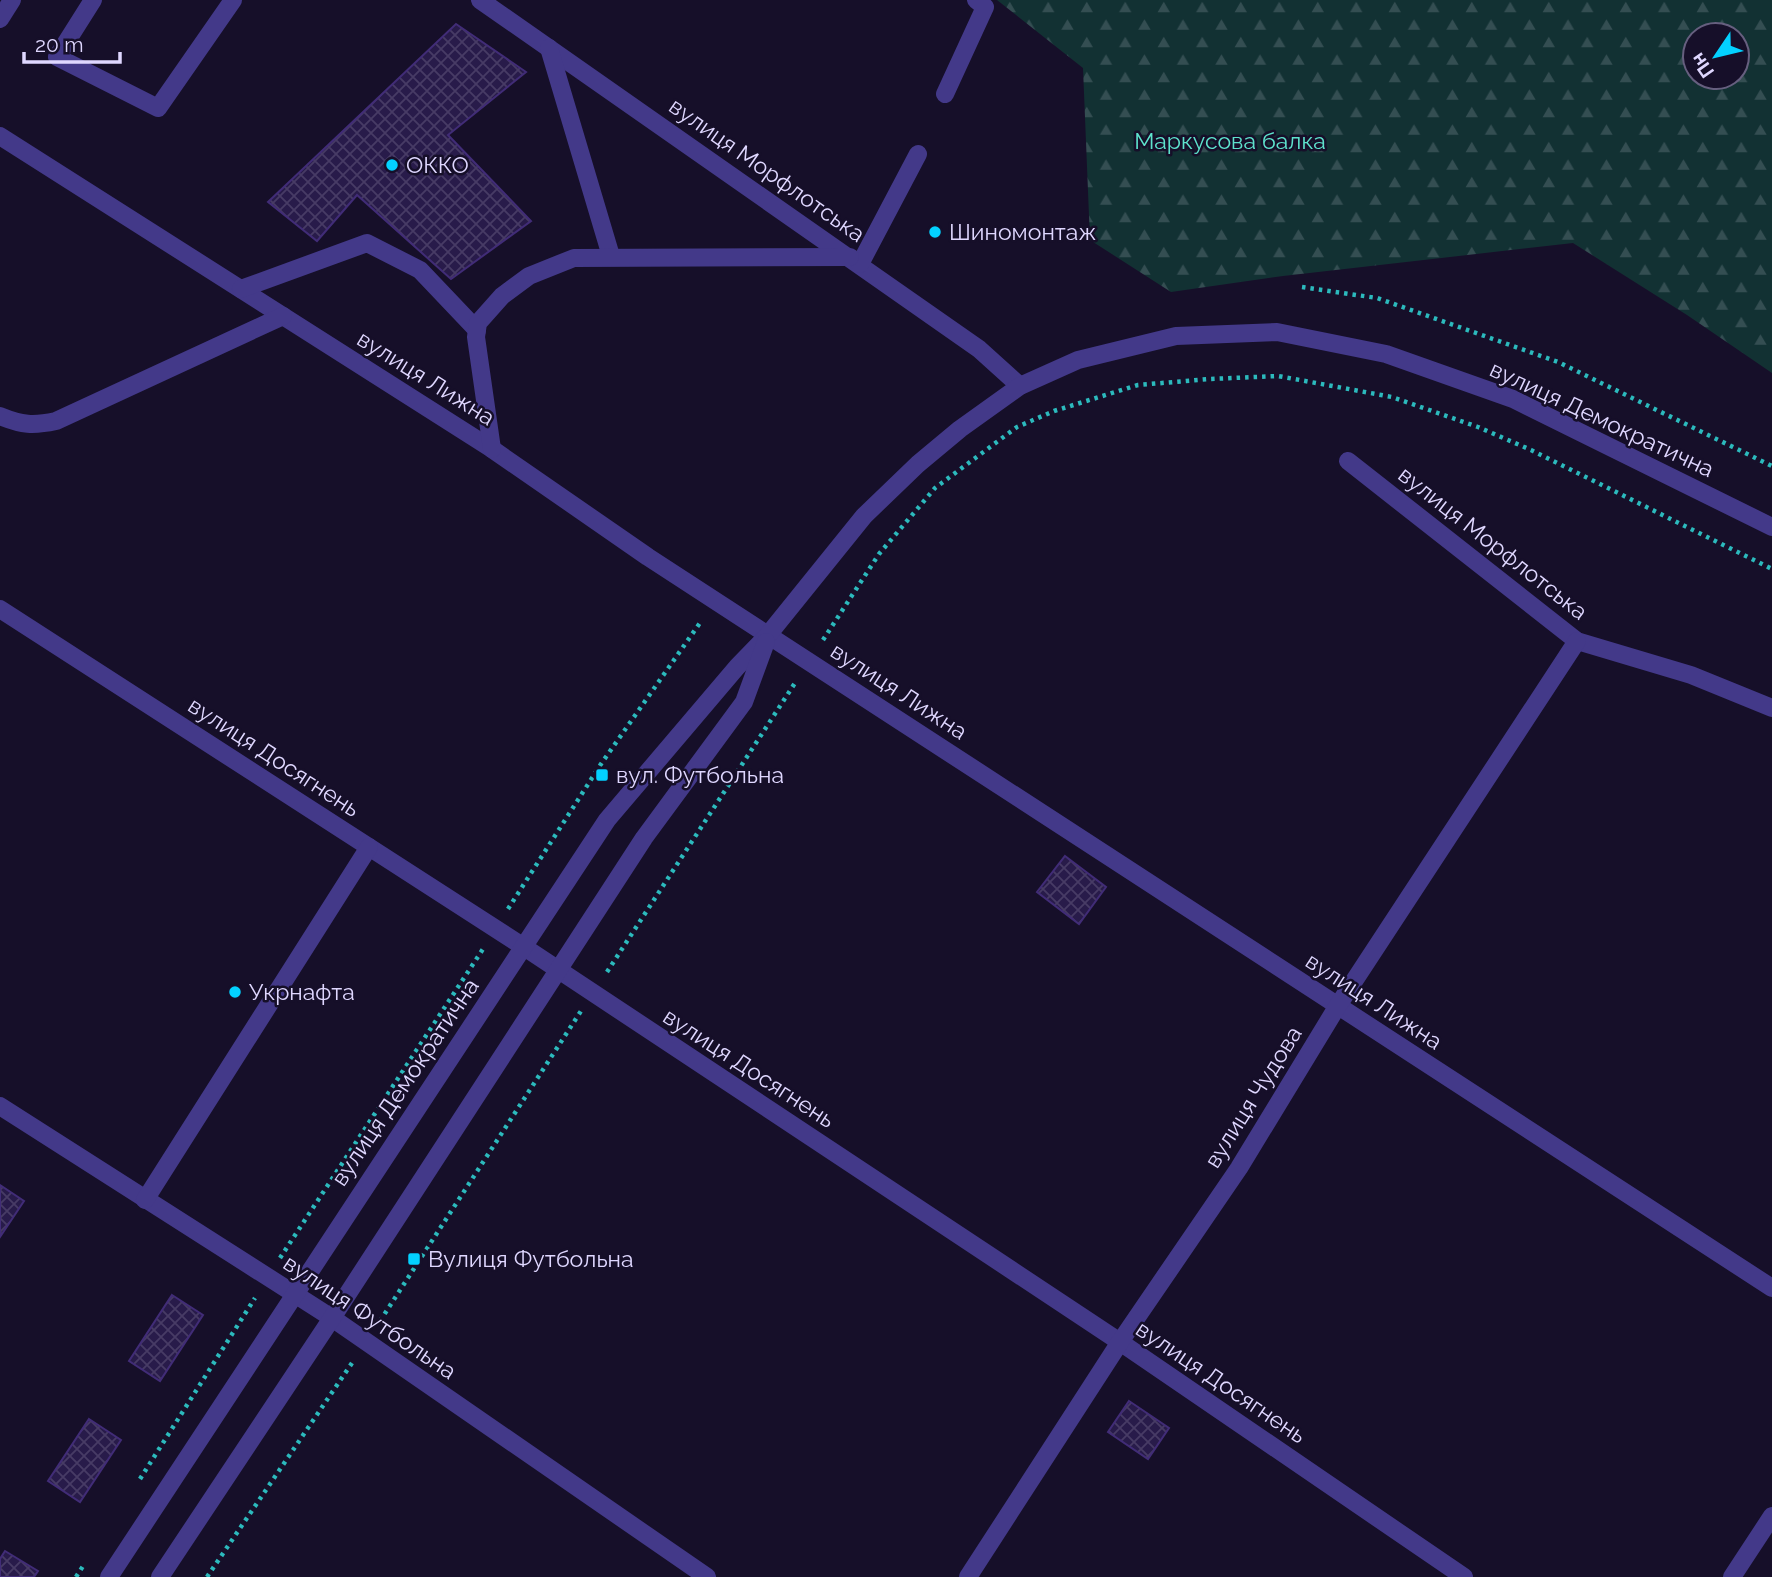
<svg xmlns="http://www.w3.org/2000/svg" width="1772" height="1577" font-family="Raleway,sans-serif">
<defs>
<pattern id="forest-firs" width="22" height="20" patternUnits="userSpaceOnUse" patternTransform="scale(1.75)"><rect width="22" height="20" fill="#123133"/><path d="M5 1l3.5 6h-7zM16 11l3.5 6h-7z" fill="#344e52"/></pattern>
<pattern id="building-cross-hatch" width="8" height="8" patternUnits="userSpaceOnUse" patternTransform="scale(1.75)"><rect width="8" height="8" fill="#281b4a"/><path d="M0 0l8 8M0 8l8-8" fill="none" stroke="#473b65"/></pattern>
</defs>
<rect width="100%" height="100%" fill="#160f29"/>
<!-- forest -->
<path fill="url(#forest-firs)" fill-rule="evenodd" d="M997,0H1772V373L1687,315L1573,243L1283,276L1171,292L1090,240L1083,68ZM1695,35H1737V77H1695Z"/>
<!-- building -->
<g fill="url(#building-cross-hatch)" stroke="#412c77" stroke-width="2">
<polygon points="456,24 526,72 448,135 531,221 451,279 357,195 317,241 268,202"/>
<polygon points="1065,856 1106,887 1079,924 1037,892"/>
<polygon points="0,1185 24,1201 0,1237"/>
<polygon points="172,1295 203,1315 160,1381 129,1361"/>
<polygon points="1129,1401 1169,1428 1148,1459 1108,1432"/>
<polygon points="89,1419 121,1440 80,1502 48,1481"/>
<polygon points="5,1551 38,1571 34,1577 0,1577 0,1559"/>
</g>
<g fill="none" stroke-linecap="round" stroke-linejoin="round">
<!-- path -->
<g stroke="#2cbabd" stroke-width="4.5" stroke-dasharray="3.5 5" stroke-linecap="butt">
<polyline points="1302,287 1377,298 1558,362 1772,466"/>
<polyline points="823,640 879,554 935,488 1017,427 1054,411 1138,385 1210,379 1278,376 1392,397 1478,427 1531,450 1772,569"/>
<polyline points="508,909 601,764 702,620"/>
<polyline points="607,972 795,683"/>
<polyline points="280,1258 483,949"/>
<polyline points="380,1321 581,1011"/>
<polyline points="140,1479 255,1298"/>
<polyline points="76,1577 85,1563"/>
<polyline points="207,1577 354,1360"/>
</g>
<!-- minor -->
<g stroke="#433989" stroke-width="18">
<polyline points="93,0 57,57 158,108 233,0"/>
<polyline points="480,0 979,349 1020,386"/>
<polyline points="0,19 12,0"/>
<polyline points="549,48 611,256"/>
<polyline points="945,94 985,7 976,0"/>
<polyline points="0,136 492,449 648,557 1772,1288"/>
<polyline points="860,264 918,154"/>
<polyline points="241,289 367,243 420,270 477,330"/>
<path d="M0,416C22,425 33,426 56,421L283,316"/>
<polyline points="492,449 476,337 478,323 502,296 529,276 574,258 850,257"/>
<polyline points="1348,461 1577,641 1691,675 1772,708"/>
<polyline points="0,609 524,947 1120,1342 1464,1577"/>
<polyline points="0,1106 332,1318 707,1577"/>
<polyline points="145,1200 369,847"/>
<polyline points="109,1577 607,820 737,667 768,635 864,516 918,464 960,429 1020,386 1078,360 1176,336 1277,332 1386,354 1513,399 1772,527"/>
<polyline points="160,1577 332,1318 644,838 744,702 766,642"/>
<polyline points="968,1577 1120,1342 1239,1168 1337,1007 1577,641"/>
<polyline points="1732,1577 1772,1516"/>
</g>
</g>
<!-- markers -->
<g fill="#03d1ff" stroke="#160f29" stroke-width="2.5">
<circle cx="392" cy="165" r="7"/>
<circle cx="935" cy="232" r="7"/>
<rect x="595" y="768" width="14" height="14" rx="3.5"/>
<circle cx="235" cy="992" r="7"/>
<rect x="407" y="1252" width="14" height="14" rx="3.5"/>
</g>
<g text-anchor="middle" stroke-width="5" stroke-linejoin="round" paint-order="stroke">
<!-- park labels -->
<g font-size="23" fill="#5ee3cd" stroke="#160f29">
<text x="1230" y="149">Маркусова балка</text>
</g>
<!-- poi labels -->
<g font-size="23" fill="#dfd7ff" stroke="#160f29" text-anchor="start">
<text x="406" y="173">ОККО</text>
<text x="949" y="240">Шиномонтаж</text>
<text x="616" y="783">вул. Футбольна</text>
<text x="249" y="1000">Укрнафта</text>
<text x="428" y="1267">Вулиця Футбольна</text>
</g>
<!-- street labels -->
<g font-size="23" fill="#dfd7ff" stroke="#160f29">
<text transform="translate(767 170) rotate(35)" y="8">вулиця Морфлотська</text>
<text transform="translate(426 378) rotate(32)" y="8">вулиця Лижна</text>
<text transform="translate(1602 419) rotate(25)" y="8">вулиця Демократична</text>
<text transform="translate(1493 543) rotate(38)" y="8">вулиця Морфлотська</text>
<text transform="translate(899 691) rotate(33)" y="8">вулиця Лижна</text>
<text transform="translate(274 757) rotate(33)" y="8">вулиця Досягнень</text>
<text transform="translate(1374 1001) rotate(33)" y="8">вулиця Лижна</text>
<text transform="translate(749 1068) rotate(33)" y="8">вулиця Досягнень</text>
<text transform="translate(405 1082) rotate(-56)" y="8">вулиця Демократична</text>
<text transform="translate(1253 1097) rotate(-58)" y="8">вулиця Чудова</text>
<text transform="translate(370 1317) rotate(34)" y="8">вулиця Футбольна</text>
<text transform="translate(1221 1382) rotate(34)" y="8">вулиця Досягнень</text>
</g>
</g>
<!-- north arrow -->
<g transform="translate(1716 56) rotate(235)"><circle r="33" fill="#160f29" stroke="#665f7f" stroke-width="2"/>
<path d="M0-5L12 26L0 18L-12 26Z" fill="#03d1ff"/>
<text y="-10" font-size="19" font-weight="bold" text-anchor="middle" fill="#dfd7ff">Пн</text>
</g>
<!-- scale -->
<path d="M24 52v10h96v-10" fill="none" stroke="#dfd7ff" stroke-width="3.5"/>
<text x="35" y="52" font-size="21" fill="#dfd7ff" stroke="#160f29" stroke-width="5" paint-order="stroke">20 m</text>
</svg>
